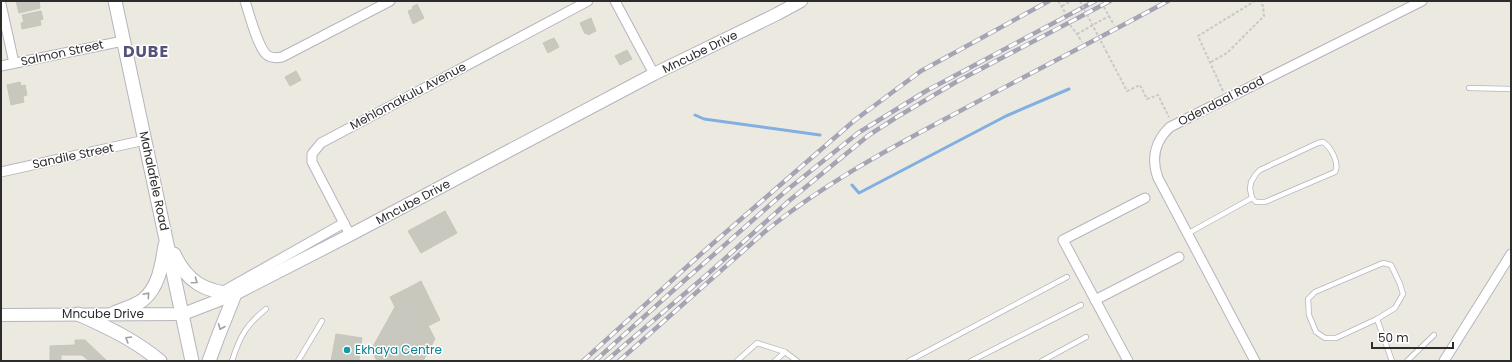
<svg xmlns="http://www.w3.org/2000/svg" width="1512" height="362" font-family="Poppins,sans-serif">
<rect width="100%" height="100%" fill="#eceae0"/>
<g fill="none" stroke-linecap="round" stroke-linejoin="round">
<!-- stream -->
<g stroke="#81afe1" stroke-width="3">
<polyline points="695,115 704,119 820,135"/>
<polyline points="852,185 859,193 1006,116 1069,89"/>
</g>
</g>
<!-- building -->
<g fill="#c8c8bf" stroke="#c7c6ba">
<polygon points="16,1 39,1 40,8 19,13"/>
<polygon points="417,4 424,18 413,24 408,11 413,9 412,7"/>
<polygon points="41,11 43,19 40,20 41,25 22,29 21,23 24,22 22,15"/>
<polygon points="591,18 596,31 588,35 587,33 585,34 580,23"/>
<polygon points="554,38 559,47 548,53 543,43"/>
<polygon points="627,50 632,59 620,65 615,56"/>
<polygon points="296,71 301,80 290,86 285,77"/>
<polygon points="20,82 21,86 25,85 27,95 23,96 24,102 11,105 7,85"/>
<polygon points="445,211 457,233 421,253 408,231"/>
<polygon points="421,281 440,320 428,326 408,288"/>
<polygon points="408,288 435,339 423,361 377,361 371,350 395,307 390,297"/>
<polygon points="336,334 362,338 359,361 331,361"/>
<polygon points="75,340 85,340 107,361 89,361 82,355 61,355 61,361 50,361 50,346 75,345"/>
</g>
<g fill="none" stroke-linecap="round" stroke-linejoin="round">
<!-- service casing -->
<g stroke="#b5b4be" stroke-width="6">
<g id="service">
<polyline points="1469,88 1511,89"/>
<path d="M1323,142C1331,147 1340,164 1335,172L1265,202H1256L1252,198L1250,189L1251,182L1256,174L1260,170L1318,143Z"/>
<polyline points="1187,234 1252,198"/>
<polygon points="1383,263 1391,265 1400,284 1403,294 1395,308 1377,319 1336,338 1325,338 1316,332 1309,315 1308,299 1315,292"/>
<polyline points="1377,319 1392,361"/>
<path d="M232,361C240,336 246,325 266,309"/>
<polyline points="298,361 322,321"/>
<polyline points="737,361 757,343 785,352 797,361"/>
<polyline points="775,361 785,352"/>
<polyline points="909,361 1067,277"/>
<polyline points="971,361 1081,305"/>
<polyline points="1042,361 1086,337"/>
<polyline points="1407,361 1434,335"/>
</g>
</g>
<!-- minor casing -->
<g stroke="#b5b4be" stroke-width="11">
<g id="minor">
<path d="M245,1C249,13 258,48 267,55C271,58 277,58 282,57L390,1"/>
<polyline points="615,1 654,74"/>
<polyline points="1,4 14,63"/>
<polyline points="1,66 123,41"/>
<polyline points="1,172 145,140"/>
<polyline points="350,235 312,162 312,154 321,143 588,1"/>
<polyline points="220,293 344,223"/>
<polyline points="1095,300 1179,257"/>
<polyline points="1128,361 1063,240 1145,198"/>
<path d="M1255,361L1158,178C1151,159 1155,141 1170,127L1422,1"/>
<polyline points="1444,361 1511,254"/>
</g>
</g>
<!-- tertiary casing -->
<g stroke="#b5b4be" stroke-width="14">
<polyline id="tertiary" points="1,315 183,314 235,294 350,235 654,74 777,14 801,1"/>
</g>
<!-- secondary casing -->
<g stroke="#b5b4be" stroke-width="15">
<g id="secondary">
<polyline points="115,1 192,361"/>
<path d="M174,254C187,282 205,292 235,294L219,334L209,361"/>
<path d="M114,313C123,309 135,306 143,300C159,287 162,264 165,245"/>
<path d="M78,314C107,327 135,340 160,361"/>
</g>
</g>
<!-- path -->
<g stroke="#c8c8c8" stroke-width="2" stroke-dasharray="3 2" stroke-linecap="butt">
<polyline points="1058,1 1066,14"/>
<polyline points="1062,6 1071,1"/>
<polyline points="1104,7 1114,25"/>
<polyline points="1070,25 1077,34 1082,42"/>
<polyline points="1077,34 1109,16"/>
<polyline points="1106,51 1127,91 1140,85 1147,99 1158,95 1169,117"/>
<polyline points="1211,62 1227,53 1264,16 1263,6 1260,1"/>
<polyline points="1223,91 1198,36 1255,1"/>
</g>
<!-- service -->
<use href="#service" stroke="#fff" stroke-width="4.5"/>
<!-- minor -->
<use href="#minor" stroke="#fff" stroke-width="9"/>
<!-- tertiary -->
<use href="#tertiary" stroke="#fff" stroke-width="12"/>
<!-- secondary -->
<use href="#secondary" stroke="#fff" stroke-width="13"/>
<!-- rail casing -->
<g stroke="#a5a4b4" stroke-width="4.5">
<g id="rail">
<polyline points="583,361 702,253 855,120 921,71 1049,1"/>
<polyline points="595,361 677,287 787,190 858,133 926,91 1095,1"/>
<polyline points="606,361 710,272 790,200 869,135 897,117 956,82 1110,1"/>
<path d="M619,361L768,229C823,185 883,152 945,119C1019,79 1094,41 1168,1"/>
</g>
</g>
<!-- rail -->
<use href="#rail" stroke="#fff" stroke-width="3" stroke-dasharray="9" stroke-linecap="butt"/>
<!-- path-bridge -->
<polyline stroke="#c8c8c8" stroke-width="2" stroke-dasharray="3 2" stroke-linecap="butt" points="1080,1 1106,51"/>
</g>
<!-- one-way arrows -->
<defs><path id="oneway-chevron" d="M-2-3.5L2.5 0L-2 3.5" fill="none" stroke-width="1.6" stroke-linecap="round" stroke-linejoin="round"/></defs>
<g stroke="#a0a0a0">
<use href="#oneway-chevron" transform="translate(195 281) rotate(35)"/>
<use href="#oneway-chevron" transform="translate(147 295) rotate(-49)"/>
<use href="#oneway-chevron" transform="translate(221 327) rotate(113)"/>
<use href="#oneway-chevron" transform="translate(128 339) rotate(-149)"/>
</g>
<!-- markers -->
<circle fill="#0f9aa8" stroke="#fff" stroke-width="1.5" cx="347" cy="350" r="4"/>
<g text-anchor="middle" stroke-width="3" stroke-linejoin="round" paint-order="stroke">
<!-- street labels -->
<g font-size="12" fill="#2c2c2c" stroke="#fff">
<text transform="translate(700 52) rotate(-26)" y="4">Mncube Drive</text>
<text transform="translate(62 53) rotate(-12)" y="4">Salmon Street</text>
<text transform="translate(408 96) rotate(-28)" y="4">Mehlomakulu Avenue</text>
<text transform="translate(1221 101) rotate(-27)" y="4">Odendaal Road</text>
<text transform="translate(73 156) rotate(-12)" y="4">Sandile Street</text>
<text transform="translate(154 181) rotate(78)" y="4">Mahalafele Road</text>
<text transform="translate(413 202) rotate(-28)" y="4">Mncube Drive</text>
<text x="103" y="318">Mncube Drive</text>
</g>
<!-- culture labels -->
<g font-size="12" fill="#0d838f" stroke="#fff" text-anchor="start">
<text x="355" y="354">Ekhaya Centre</text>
</g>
<!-- district labels -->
<g font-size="16" font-weight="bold" letter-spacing="1" fill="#545278" stroke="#fff">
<text x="146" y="57">DUBE</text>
</g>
</g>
<!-- border -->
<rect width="1512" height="362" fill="none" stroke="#2c2c2c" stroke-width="4"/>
<!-- scale -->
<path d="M1372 342v6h81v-6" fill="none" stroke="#2c2c2c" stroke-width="2"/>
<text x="1378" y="342" font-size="12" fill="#2c2c2c" stroke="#ffffff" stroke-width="3" paint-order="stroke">50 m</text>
</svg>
